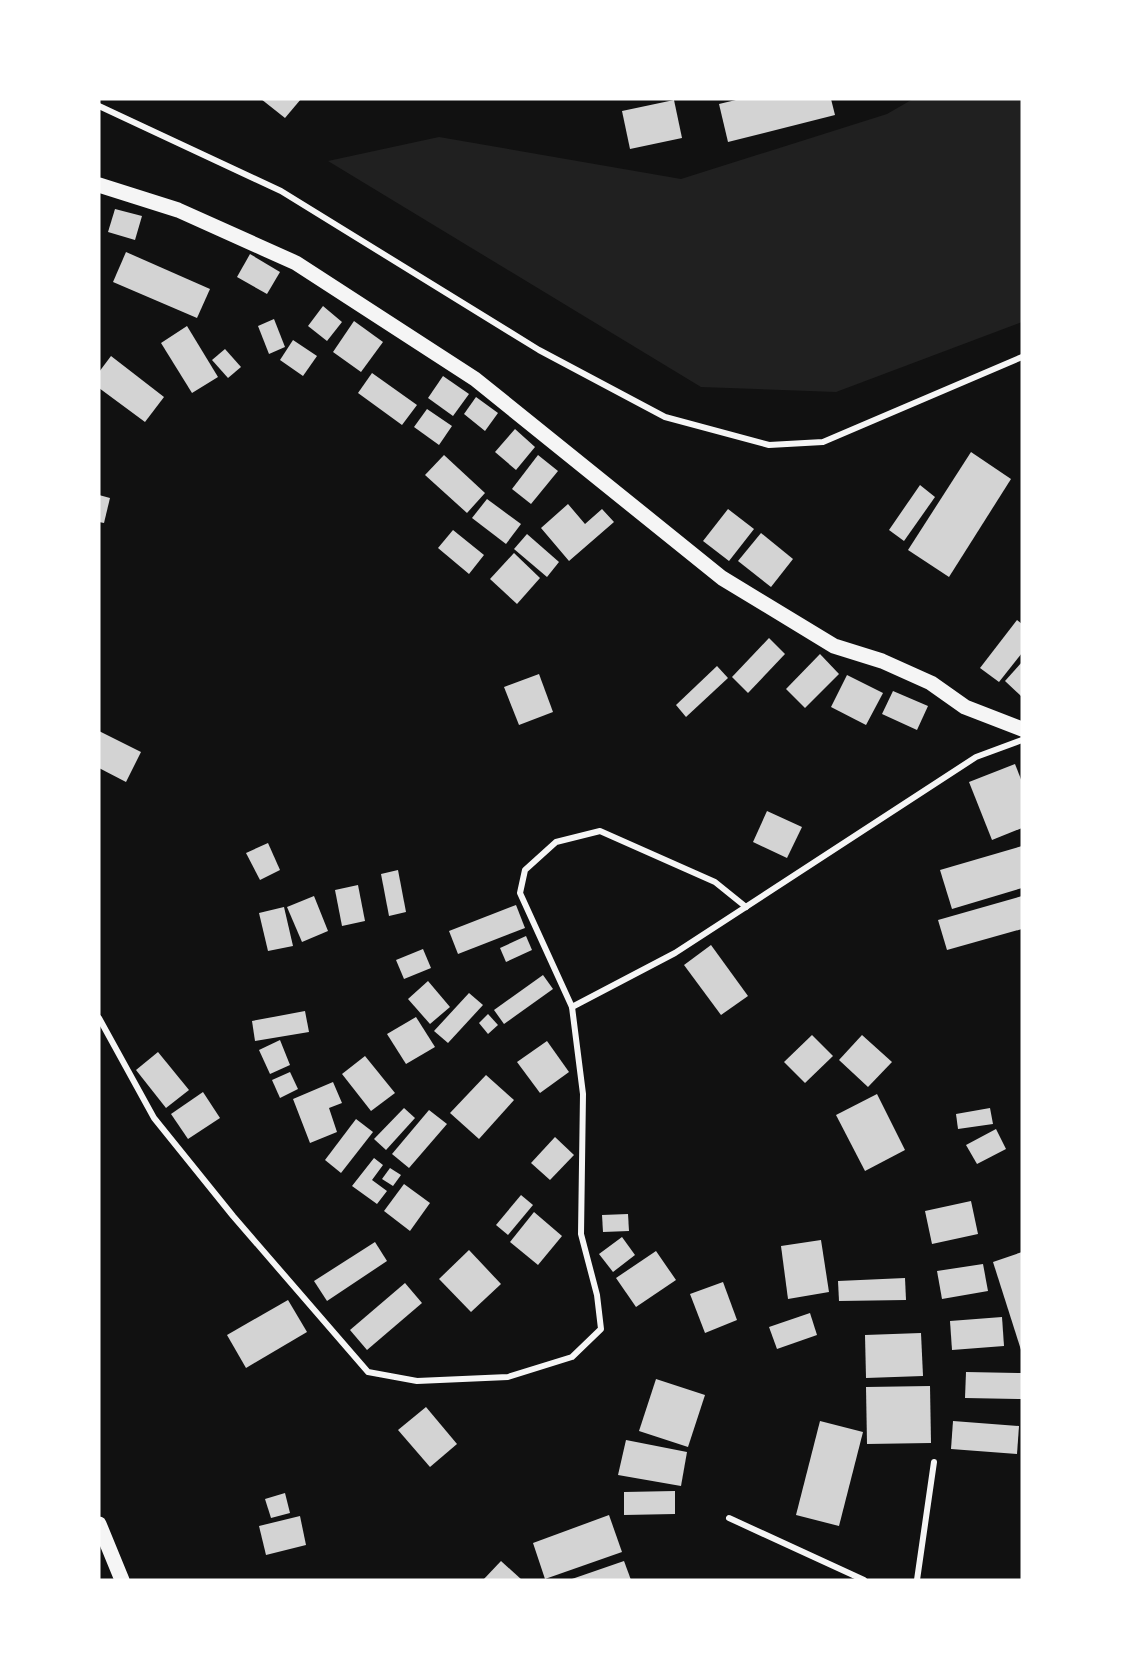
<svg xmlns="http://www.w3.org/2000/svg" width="1121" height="1679" font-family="'DM Sans',sans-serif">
<rect width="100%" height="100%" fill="#111"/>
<!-- green -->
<polygon fill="#202020" points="913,99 1022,99 1022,322 836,392 701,387 328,161 439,137 681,179 887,114"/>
<!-- building -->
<g fill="#d3d3d3">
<polygon points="261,99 301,99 285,118"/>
<polygon points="740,99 831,99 835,115 728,142 719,104"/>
<polygon points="674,100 682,138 630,149 622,111"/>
<polygon points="115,209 142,216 135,240 108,232"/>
<polygon points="126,252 210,289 197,318 113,282"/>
<polygon points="250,254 280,272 267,294 237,277"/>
<polygon points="323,306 342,322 327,341 308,326"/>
<polygon points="274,319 285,347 269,354 258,326"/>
<polygon points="354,321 383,342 361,372 333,352"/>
<polygon points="187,326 218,377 192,393 161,343"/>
<polygon points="293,340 317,356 303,376 280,360"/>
<polygon points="225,349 241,367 228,378 212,360"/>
<polygon points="111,356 164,397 145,422 99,388 99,372"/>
<polygon points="372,373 417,405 402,425 358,393"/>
<polygon points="443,376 469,394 453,416 428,398"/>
<polygon points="476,397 498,413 485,431 464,414"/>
<polygon points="427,409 452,426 439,445 414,427"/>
<polygon points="515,429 535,447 516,470 495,452"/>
<polygon points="971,452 1011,479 949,577 908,550"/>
<polygon points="444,455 485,493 467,513 425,475"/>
<polygon points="538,455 558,471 531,504 512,489"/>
<polygon points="920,485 935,497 904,541 889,530"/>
<polygon points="99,495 110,498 104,523 99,522"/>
<polygon points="487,499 521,524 506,544 472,518"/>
<polygon points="568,504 585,524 602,509 614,522 569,561 541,528"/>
<polygon points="728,509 754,529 729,561 703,541"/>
<polygon points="453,530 484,555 469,574 438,548"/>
<polygon points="761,533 793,559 771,587 738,561"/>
<polygon points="527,534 559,562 547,577 514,549"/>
<polygon points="514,553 540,578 517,604 490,579"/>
<polygon points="1017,620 1022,624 1022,653 999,682 980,668"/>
<polygon points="769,638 785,654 748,693 732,677"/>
<polygon points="820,654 839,674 805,708 786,689"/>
<polygon points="1022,662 1022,697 1005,681"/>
<polygon points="717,666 728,678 686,717 676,705"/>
<polygon points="539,674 553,712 519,725 504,687"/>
<polygon points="847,675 883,693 866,725 831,707"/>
<polygon points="893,691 928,706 917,730 882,714"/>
<polygon points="99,731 141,752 126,782 99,768"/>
<polygon points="1015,764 1022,782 1022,828 992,840 969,782"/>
<polygon points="767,811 802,827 787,858 753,842"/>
<polygon points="268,843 280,870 260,880 246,853"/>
<polygon points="1022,846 1022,888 952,909 940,870"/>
<polygon points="398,870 406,912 389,916 381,874"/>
<polygon points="358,885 365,921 342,926 335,890"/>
<polygon points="314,896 328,931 302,942 287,907"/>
<polygon points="1022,896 1022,929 947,950 938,920"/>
<polygon points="516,905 525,928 458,954 449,931"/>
<polygon points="284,907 293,946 268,951 259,913"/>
<polygon points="526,936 532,950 506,962 500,948"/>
<polygon points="711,945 748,996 721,1015 684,965"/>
<polygon points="423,949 431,968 404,979 396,960"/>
<polygon points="543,975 553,989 504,1024 494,1010"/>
<polygon points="428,981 450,1007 430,1024 408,999"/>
<polygon points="469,993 483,1005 448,1043 434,1031"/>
<polygon points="305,1011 309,1032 255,1041 252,1021"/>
<polygon points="488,1014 498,1025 488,1034 479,1023"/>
<polygon points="416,1017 435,1047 406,1064 387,1034"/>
<polygon points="812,1035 833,1056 805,1083 784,1062"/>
<polygon points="862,1035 892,1062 868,1087 839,1060"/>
<polygon points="280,1040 290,1065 270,1074 259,1050"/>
<polygon points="547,1041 569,1072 540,1093 517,1062"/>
<polygon points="158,1052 189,1090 166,1108 136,1070"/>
<polygon points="365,1056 395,1093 371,1111 342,1074"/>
<polygon points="290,1072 298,1089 280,1098 272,1080"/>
<polygon points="486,1075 514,1100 479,1139 450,1113"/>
<polygon points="333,1082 342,1103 329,1108 337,1132 310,1143 293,1099"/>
<polygon points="203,1092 220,1118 188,1139 171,1114"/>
<polygon points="877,1094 905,1150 865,1171 836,1115"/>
<polygon points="404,1108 415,1118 386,1150 374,1139"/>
<polygon points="990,1108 993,1124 958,1129 956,1114"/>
<polygon points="429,1110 447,1124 409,1168 392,1154"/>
<polygon points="356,1119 373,1132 341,1173 325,1160"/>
<polygon points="996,1129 1006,1149 977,1164 966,1145"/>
<polygon points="555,1137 574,1155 550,1180 531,1163"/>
<polygon points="374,1158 383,1165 372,1180 387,1191 377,1204 352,1186"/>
<polygon points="390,1168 401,1175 393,1186 382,1179"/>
<polygon points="404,1184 430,1203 410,1231 384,1211"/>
<polygon points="521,1195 533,1205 508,1235 496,1225"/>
<polygon points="971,1201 978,1234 932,1244 925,1211"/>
<polygon points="534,1212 562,1236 538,1265 510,1242"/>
<polygon points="628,1214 629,1231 603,1232 602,1215"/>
<polygon points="622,1237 635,1255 613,1272 599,1254"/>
<polygon points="821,1240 829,1292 788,1299 781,1246"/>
<polygon points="375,1242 387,1261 327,1301 314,1281"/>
<polygon points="469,1250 501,1284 471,1312 439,1279"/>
<polygon points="656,1251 676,1280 636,1307 616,1278"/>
<polygon points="1022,1252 1022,1353 993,1262"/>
<polygon points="983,1264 988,1291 942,1299 937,1271"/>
<polygon points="905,1278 906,1300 839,1301 838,1281"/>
<polygon points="723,1282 737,1320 705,1333 690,1294"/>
<polygon points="405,1283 422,1303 367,1350 350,1330"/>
<polygon points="288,1300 307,1332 246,1368 227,1335"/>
<polygon points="810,1313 817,1335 777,1349 769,1327"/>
<polygon points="1002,1317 1004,1346 952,1350 950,1321"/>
<polygon points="921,1333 923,1376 866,1378 865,1335"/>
<polygon points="966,1372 1022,1373 1022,1399 965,1398"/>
<polygon points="656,1379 705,1395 688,1447 639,1431"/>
<polygon points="930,1386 931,1443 867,1444 866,1387"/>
<polygon points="426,1407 457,1444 430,1467 398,1430"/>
<polygon points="820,1421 863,1432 839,1526 796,1515"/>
<polygon points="953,1421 1019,1426 1017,1454 951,1449"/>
<polygon points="626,1440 687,1452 681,1486 618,1475"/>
<polygon points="675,1491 675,1514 624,1515 624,1492"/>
<polygon points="285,1493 290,1513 271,1518 265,1499"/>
<polygon points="609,1515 622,1552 545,1579 533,1543"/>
<polygon points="300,1516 306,1545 266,1555 259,1526"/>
<polygon points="501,1561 522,1580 483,1580"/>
<polygon points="624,1561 631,1580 569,1580"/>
</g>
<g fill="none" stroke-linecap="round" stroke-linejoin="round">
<!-- minor -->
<g stroke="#f5f5f5" stroke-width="6">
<polyline points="99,106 281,191 539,350 665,417 769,445 823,442 1022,357"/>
<polyline points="572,1007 675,953 976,757 1022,740"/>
<polyline points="99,1018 154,1118 233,1216 368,1372 417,1381 508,1377 572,1357 601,1329 597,1295 581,1234 583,1094 572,1007 520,893 525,870 556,842 600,831 715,882 746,907"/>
<polyline points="729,1518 864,1580"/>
<polyline points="917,1580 934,1462"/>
</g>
<!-- primary -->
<g stroke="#f5f5f5" stroke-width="15">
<polyline points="99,185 178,210 296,263 475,379 722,578 834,646 882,661 931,683 965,707 1022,729"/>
<polyline points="99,1524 122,1580"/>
</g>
</g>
<!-- border -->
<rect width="1121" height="1679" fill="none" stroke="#ffffff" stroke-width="201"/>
</svg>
